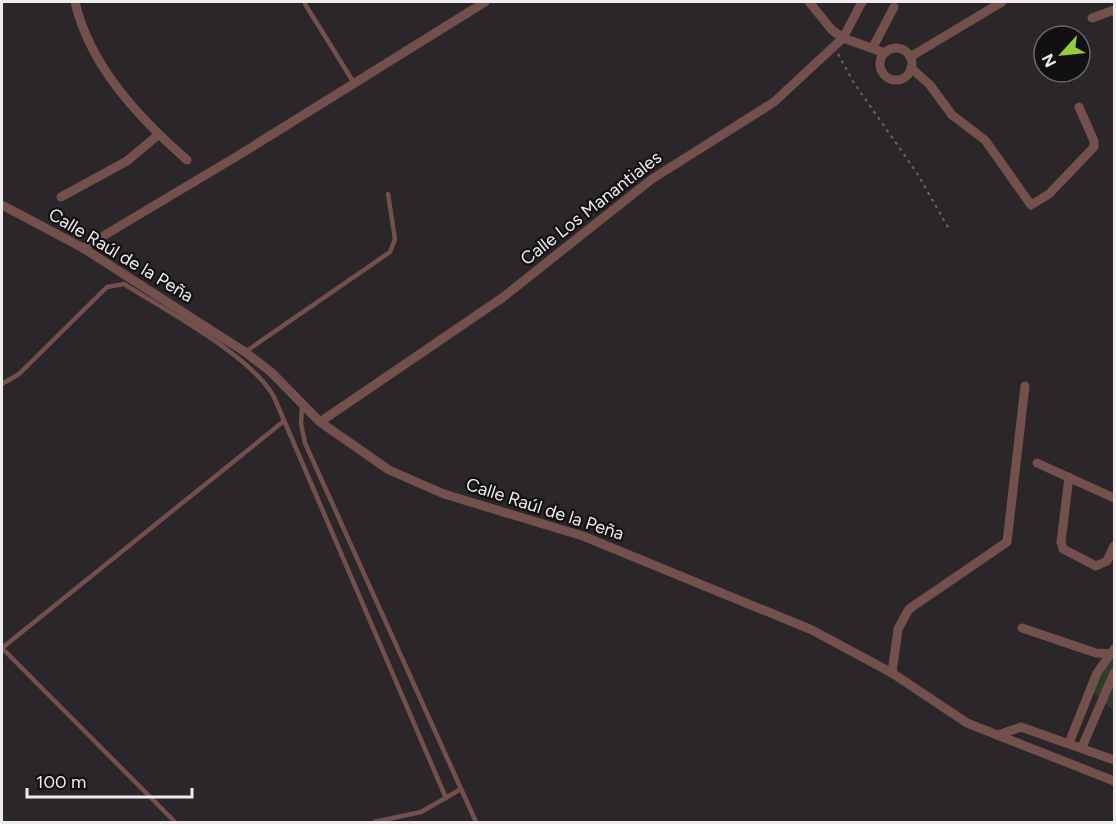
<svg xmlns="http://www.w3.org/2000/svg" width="1116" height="824" font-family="Figtree,sans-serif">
<rect width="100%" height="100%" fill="#2a262a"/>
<!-- green -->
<polygon fill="#2b3e29" points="1114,657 1114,711 1090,690"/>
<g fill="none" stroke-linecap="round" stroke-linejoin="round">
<!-- path -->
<polyline stroke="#6a666a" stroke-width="2" stroke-dasharray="3 4.5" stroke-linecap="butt" points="838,54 854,83 917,173 949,229"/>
<!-- service -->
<g stroke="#74504c" stroke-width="4.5">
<polyline points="305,4 354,83"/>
<polyline points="245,352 390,252 395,239 388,194"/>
<path d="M2,384L19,374L107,287L124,284C165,310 252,356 274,397L446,798"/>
<polyline points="302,406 301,424 305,443 476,822"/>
<polyline points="2,648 284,421"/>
<polyline points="2,648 175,822"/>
<polyline points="374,822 421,812 461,789"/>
</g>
<!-- minor -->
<g stroke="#74504c" stroke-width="9">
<path d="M75,2C90,66 138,117 187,160"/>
<polyline points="809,2 832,30 843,38 885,53"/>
<polyline points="1092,18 1114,10"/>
<polyline points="873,47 894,7"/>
<circle cx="896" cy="64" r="16"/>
<polyline points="910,57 1002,2"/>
<polyline points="911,68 930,85 952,115 985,140 1031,205 1049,194 1094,147 1094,141 1079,107"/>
<polyline points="61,197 127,161 158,135"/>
<polyline points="2,205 83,248 245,352 271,372 320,422 389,470 444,494 583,536 812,630 892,673 967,723 1114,781"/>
<polyline points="83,248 239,155 485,2"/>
<polyline points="320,422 502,298 652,179 774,102 843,38 862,2"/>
<polyline points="1037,463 1114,498"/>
<polyline points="1069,477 1061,542 1063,549 1096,566 1107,561 1114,546"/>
<polyline points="1022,628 1096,653 1114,654"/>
<polyline points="892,673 898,629 909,609 1007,542 1025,386"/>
<polyline points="998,735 1021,727 1114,760"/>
<polyline points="1069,743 1097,673 1114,649"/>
<polyline points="1082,747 1114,673"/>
</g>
</g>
<g text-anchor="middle" stroke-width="4.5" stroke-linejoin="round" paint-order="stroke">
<!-- street labels -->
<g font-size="18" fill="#efecef" stroke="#121012">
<text transform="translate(591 208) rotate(-38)" y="6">Calle Los Manantiales</text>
<text transform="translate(121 255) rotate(31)" y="6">Calle Raúl de la Peña</text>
<text transform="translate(545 509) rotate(18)" y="6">Calle Raúl de la Peña</text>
</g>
</g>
<!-- border -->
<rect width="1116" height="824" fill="none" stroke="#efecef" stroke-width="6"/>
<!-- north arrow -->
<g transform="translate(1062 54) rotate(243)"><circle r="28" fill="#121012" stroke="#6a686a" stroke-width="1.5"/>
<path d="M0-4.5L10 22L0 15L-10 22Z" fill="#95cc3b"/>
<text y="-9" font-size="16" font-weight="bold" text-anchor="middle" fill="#efecef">N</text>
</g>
<!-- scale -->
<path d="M27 788v9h165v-9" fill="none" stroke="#efecef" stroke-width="3"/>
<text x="36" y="788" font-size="18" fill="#efecef" stroke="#121012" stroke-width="4.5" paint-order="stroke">100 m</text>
</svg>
